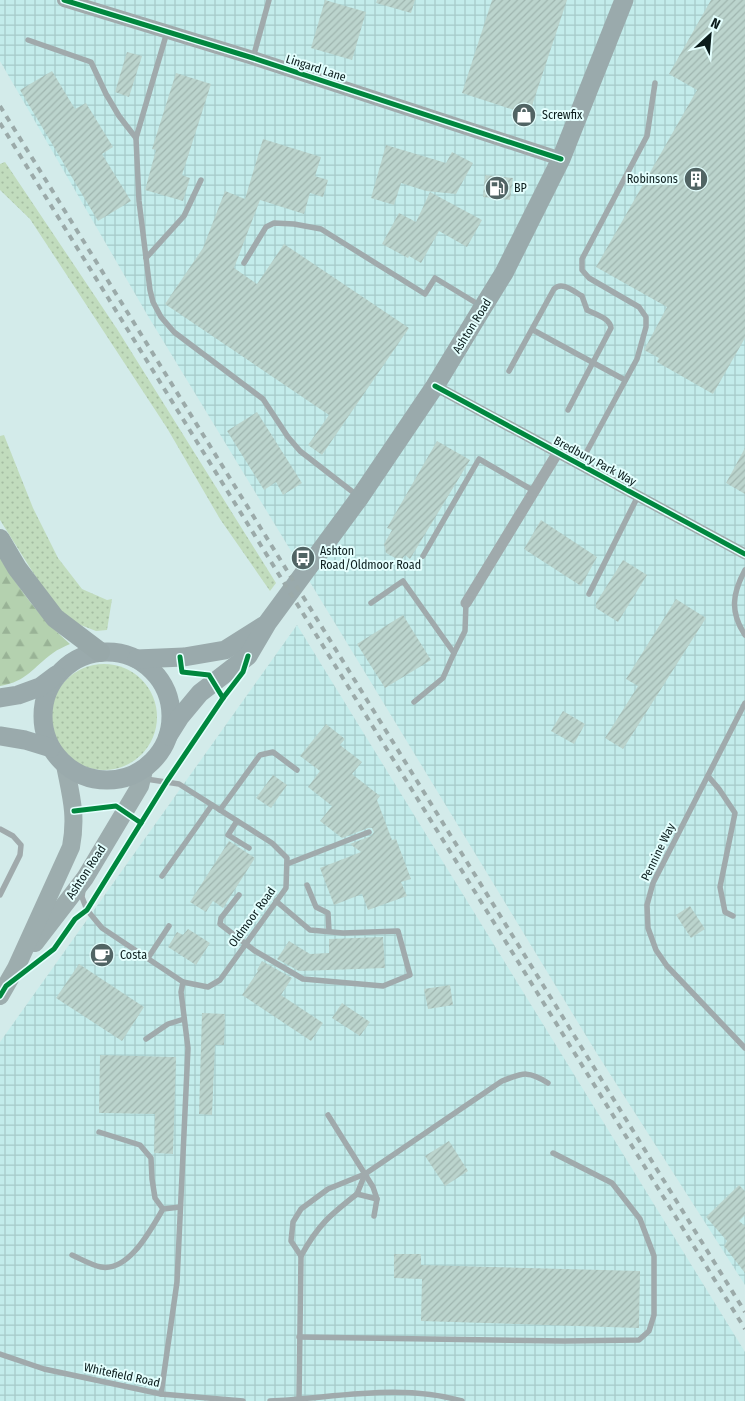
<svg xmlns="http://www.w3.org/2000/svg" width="745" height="1401" font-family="'Fira Sans Condensed',sans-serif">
<defs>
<pattern id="industrial-grid" width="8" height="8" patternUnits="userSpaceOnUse" patternTransform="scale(1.25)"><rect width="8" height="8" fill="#c3eceb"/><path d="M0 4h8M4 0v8" fill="none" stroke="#a6cac9"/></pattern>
<pattern id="grass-dots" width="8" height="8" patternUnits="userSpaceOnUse" patternTransform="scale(1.25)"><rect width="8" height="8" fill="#c1dcbd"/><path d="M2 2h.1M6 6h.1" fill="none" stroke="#a4bca2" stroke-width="1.8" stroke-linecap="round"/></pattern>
<pattern id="forest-firs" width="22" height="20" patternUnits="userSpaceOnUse" patternTransform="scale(1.25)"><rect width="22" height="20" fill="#b4d1af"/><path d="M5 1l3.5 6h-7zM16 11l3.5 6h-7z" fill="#99b396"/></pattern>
<pattern id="building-hatch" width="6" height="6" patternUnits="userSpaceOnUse" patternTransform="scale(1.25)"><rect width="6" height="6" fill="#bbd4cd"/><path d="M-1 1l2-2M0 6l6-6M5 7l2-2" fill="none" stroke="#9fb5af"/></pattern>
</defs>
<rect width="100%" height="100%" fill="#d3ebea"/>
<!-- industrial -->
<g fill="url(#industrial-grid)">
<polygon points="0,0 745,0 745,1285 596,1052 148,316 0,61"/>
<polygon points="297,625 745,1352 745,1401 0,1401 0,1042"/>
</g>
<!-- grass -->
<g fill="url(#grass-dots)">
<polygon points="5,162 117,329 276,583 270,591 220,519 167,428 30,219 0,190 0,164"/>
<polygon points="4,435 33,508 58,558 82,589 107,600 112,599 107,630 96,631 78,624 60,610 39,582 0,520 0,436"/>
<circle cx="104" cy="717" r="53"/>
</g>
<!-- forest -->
<path fill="url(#forest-firs)" d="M0,558C22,593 39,616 70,644C64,647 58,649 53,653C32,668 28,681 0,686Z"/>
<!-- building -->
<g fill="url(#building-hatch)">
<polygon points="325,0 366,12 352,60 311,48"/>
<polygon points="377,0 415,0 411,13 376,3"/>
<polygon points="492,0 567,0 529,115 462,93"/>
<polygon points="711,0 745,0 745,338 713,394 657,362 659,358 644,350 667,307 596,267 697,90 669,74"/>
<polygon points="127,52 142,56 129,97 115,92"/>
<polygon points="52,71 75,109 86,103 113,147 102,154 131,201 98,221 20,90"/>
<polygon points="176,73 211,84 182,175 190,178 183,201 145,190 156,150 152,149"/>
<polygon points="263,139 321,157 315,176 328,180 323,197 310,193 304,214 260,200 234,268 257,284 284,244 409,328 322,455 308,445 329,415 165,304 203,248 225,191 245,199"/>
<polygon points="386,145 446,163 452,152 473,163 456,194 426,191 401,183 394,205 371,198"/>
<polygon points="485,175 513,178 510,200 483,197"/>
<polygon points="430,192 482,220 467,247 439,231 421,263 409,256 408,258 382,244 399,213 416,222"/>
<polygon points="257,412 302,483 283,495 276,482 264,490 227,431"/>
<polygon points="437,441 470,460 410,559 405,555 401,561 386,553 384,544 392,530 387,528"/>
<polygon points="745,448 745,494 726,483"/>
<polygon points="541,520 597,557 581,586 524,549"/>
<polygon points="623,560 647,575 618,622 596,608 596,603"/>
<polygon points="676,599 706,618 623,749 605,738 638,686 626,679"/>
<polygon points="403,615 431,660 385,688 357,644"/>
<polygon points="563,711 585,724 574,744 551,731"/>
<polygon points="326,724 345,739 340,745 362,762 352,774 380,796 377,800 392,840 396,839 411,879 401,882 407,896 368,910 362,894 334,905 320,868 361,852 350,844 371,836 374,832 372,828 368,828 342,838 320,821 332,806 308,787 320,771 300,756"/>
<polygon points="273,775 287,785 271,808 256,798"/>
<polygon points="229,841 255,858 223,908 213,901 206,912 190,902"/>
<polygon points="690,906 705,929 691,938 676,915"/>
<polygon points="188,929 210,943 196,965 168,947 177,932 183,935"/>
<polygon points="383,937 385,968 299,971 277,959 289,941 310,954 329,953 329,939"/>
<polygon points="262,961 292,978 281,995 323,1023 311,1041 242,995 258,971 257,970"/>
<polygon points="79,964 144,1007 122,1041 56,998"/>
<polygon points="450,985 453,1005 428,1009 424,989"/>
<polygon points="342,1003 370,1022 360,1036 332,1018"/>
<polygon points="202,1013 225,1014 224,1045 215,1045 212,1115 199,1114"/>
<polygon points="100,1055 176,1057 173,1154 154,1153 155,1114 99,1113"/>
<polygon points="449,1141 468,1171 445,1186 425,1156"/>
<polygon points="739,1185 745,1191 745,1215 739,1221 745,1226 745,1273 724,1246 727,1241 706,1217"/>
<polygon points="394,1254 421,1254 421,1265 640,1271 639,1328 421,1321 422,1279 394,1278"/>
</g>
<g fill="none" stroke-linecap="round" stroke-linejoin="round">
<!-- service -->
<g stroke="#a0aaac" stroke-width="5.5">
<polyline points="28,40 91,62 106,94 119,116 136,138 139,201 150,290 153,302 161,317 174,332 263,399 288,437 300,451 358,496"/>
<polyline points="253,58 269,0"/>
<polyline points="136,138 167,32"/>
<polyline points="146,258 184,216 201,180"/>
<polyline points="244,263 266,227 274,223 294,224 321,229 425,294 435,278 481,306"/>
<polyline points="533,330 625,380"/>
<path d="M509,371L554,289C562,281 573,291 582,296L587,310C595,314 610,318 611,328L568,410"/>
<polyline points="580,464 637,359 646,327 646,317 639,307 589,278 582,270 582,259 647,136 655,83"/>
<polyline points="423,556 479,459 534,491"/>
<path d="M745,570C732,594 730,612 745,635"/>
<polyline points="589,594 638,496"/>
<polyline points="371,603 403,581 454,653 443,678 414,702"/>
<polyline points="454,653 465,631 466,603"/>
<polyline points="745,703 653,883 647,905 648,928 656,950 667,966 745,1048"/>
<polyline points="708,776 719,789 735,813 720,887 725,912 733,916"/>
<polyline points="220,810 260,755 273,752 297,770"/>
<polyline points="237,821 228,835 249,848"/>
<polyline points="0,829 13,836 21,845 20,855 0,895"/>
<polyline points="287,864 369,832"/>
<polyline points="162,876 212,805"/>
<polyline points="307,885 316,907 328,913 329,931"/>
<polyline points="83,890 82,897 87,910 102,928 183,982 208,987 220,980 286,888 287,858 272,843 179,784 146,779 122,779"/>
<polyline points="239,895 221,918 220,924 255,951 303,979 383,986 410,975 398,931 343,933 310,930 276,901"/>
<polyline points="148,958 169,926"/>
<polyline points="146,1039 168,1024 184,1019"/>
<polyline points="328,1115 373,1187 377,1199 374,1216"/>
<polyline points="99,1132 140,1145 151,1158 152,1179 155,1198 163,1209"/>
<polyline points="357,1194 365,1174"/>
<path d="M72,1255C81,1259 91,1265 101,1267C129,1272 151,1229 163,1209L180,1207"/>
<path d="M301,1256C318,1225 330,1215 357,1194L377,1199"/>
<polyline points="299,1337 564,1341 639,1340 649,1331 654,1315 654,1256 640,1219 612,1183 553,1153"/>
<polyline points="0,1354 44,1369 161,1394 243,1401"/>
<polyline points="161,1394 177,1282 188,1048 181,992 183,982"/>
<path d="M299,1400L301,1256L291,1241L293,1222L301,1209L328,1189L365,1174L502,1081C523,1073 528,1070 548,1083"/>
<path d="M270,1401C334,1398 400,1383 462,1401"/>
</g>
<!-- minor -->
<g stroke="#a0aaac" stroke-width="11">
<polyline points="435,386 745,554"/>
<polyline points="466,603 558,452"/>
</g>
<!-- tertiary -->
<polyline stroke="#a0aaac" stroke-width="14" points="64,0 253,58 561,159"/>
<!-- primary -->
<g stroke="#9dadae" stroke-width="18">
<polyline points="35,943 85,878 140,786 144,770"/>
<path d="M0,996L16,968L71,847C77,815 71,796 65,765"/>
</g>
<!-- trunk -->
<g stroke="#9aaaac" stroke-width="19">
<circle cx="107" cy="716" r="64"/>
<polyline points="137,659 184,657 225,650 263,626"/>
<polyline points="0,698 18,695 40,687 56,675"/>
<polyline points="0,736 25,740 51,748"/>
<polyline points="168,736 180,717 200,693 248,656 268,622 360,497 435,386 483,307 504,273 561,159 624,0"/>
</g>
<!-- motorway -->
<polyline stroke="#98a8a9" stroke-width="20" points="0,539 17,568 55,618 100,652"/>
<!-- rail -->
<g stroke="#9baaa9" stroke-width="4" stroke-dasharray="6 6" stroke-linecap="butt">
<polyline points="0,106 745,1312"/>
<polyline points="0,123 745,1329"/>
</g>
<!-- cycleway casing -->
<g stroke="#e4fffe" stroke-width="8">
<g id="cycleway">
<polyline points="64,0 253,58 561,159"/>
<polyline points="435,386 745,554"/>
<polyline points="180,657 182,672 209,675 223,698"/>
<polyline points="74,811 116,806 141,823"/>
<polyline points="0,996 6,986 54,949 75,919 87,910 167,781 223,698 243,672 248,656"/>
</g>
</g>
<!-- cycleway -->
<use href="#cycleway" stroke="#00873e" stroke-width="5"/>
</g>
<!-- icons -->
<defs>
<g id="shop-disc" transform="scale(1.25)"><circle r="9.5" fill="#516464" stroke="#e4fffe"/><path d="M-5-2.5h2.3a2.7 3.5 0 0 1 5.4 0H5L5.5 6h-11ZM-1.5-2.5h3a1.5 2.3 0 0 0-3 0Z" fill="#fff"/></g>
<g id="building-disc" transform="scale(1.25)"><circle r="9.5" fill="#516464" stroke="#e4fffe"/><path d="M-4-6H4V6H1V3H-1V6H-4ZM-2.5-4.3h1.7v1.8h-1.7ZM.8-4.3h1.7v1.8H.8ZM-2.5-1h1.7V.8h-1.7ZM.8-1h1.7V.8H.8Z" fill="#fff"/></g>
<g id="fuel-disc" transform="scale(1.25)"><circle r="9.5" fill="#516464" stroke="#e4fffe"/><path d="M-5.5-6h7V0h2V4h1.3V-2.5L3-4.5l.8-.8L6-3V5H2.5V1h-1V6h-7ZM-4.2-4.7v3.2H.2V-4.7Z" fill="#fff"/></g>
<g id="bus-disc" transform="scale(1.25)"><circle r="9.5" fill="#516464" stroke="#e4fffe"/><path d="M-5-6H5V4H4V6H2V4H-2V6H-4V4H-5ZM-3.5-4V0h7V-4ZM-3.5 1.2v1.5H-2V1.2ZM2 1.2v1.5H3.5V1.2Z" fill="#fff"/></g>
<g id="cafe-disc" transform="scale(1.25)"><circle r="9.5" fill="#516464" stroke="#e4fffe"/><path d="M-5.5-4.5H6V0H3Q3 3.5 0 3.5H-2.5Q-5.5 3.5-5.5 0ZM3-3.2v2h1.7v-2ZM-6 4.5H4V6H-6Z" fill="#fff"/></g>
</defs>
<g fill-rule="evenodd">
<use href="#shop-disc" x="524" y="115"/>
<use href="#building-disc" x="696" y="179"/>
<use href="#fuel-disc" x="497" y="188"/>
<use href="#bus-disc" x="303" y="558"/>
<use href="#cafe-disc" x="102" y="955"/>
</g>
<g text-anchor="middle" stroke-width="4" stroke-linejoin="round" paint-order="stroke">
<!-- street labels -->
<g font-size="12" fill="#0b1c1c" stroke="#e4fffe">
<text transform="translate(316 68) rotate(18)" y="4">Lingard Lane</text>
<text transform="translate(472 326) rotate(-58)" y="4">Ashton Road</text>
<text transform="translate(595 461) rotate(28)" y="4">Bredbury Park Way</text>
<text transform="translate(658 852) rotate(-64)" y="4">Pennine Way</text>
<text transform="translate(86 872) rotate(-57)" y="4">Ashton Road</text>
<text transform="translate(252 917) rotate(-54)" y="4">Oldmoor Road</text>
<text transform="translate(122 1375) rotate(12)" y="4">Whitefield Road</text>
</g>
<!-- poi labels -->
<g font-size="12" fill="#0b1c1c" stroke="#e4fffe" text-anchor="start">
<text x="542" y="119">Screwfix</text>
<text x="678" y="183" text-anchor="end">Robinsons</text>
<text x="514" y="192">BP</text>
<text x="320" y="555">Ashton<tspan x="320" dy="14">Road/Oldmoor Road</tspan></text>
<text x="120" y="959">Costa</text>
</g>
</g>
<!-- north arrow -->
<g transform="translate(710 35) rotate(26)" stroke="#e4fffe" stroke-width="4" paint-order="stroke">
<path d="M0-4L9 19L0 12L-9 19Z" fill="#0b1c1c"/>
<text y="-8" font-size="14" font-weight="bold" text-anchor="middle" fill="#0b1c1c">N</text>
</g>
</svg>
